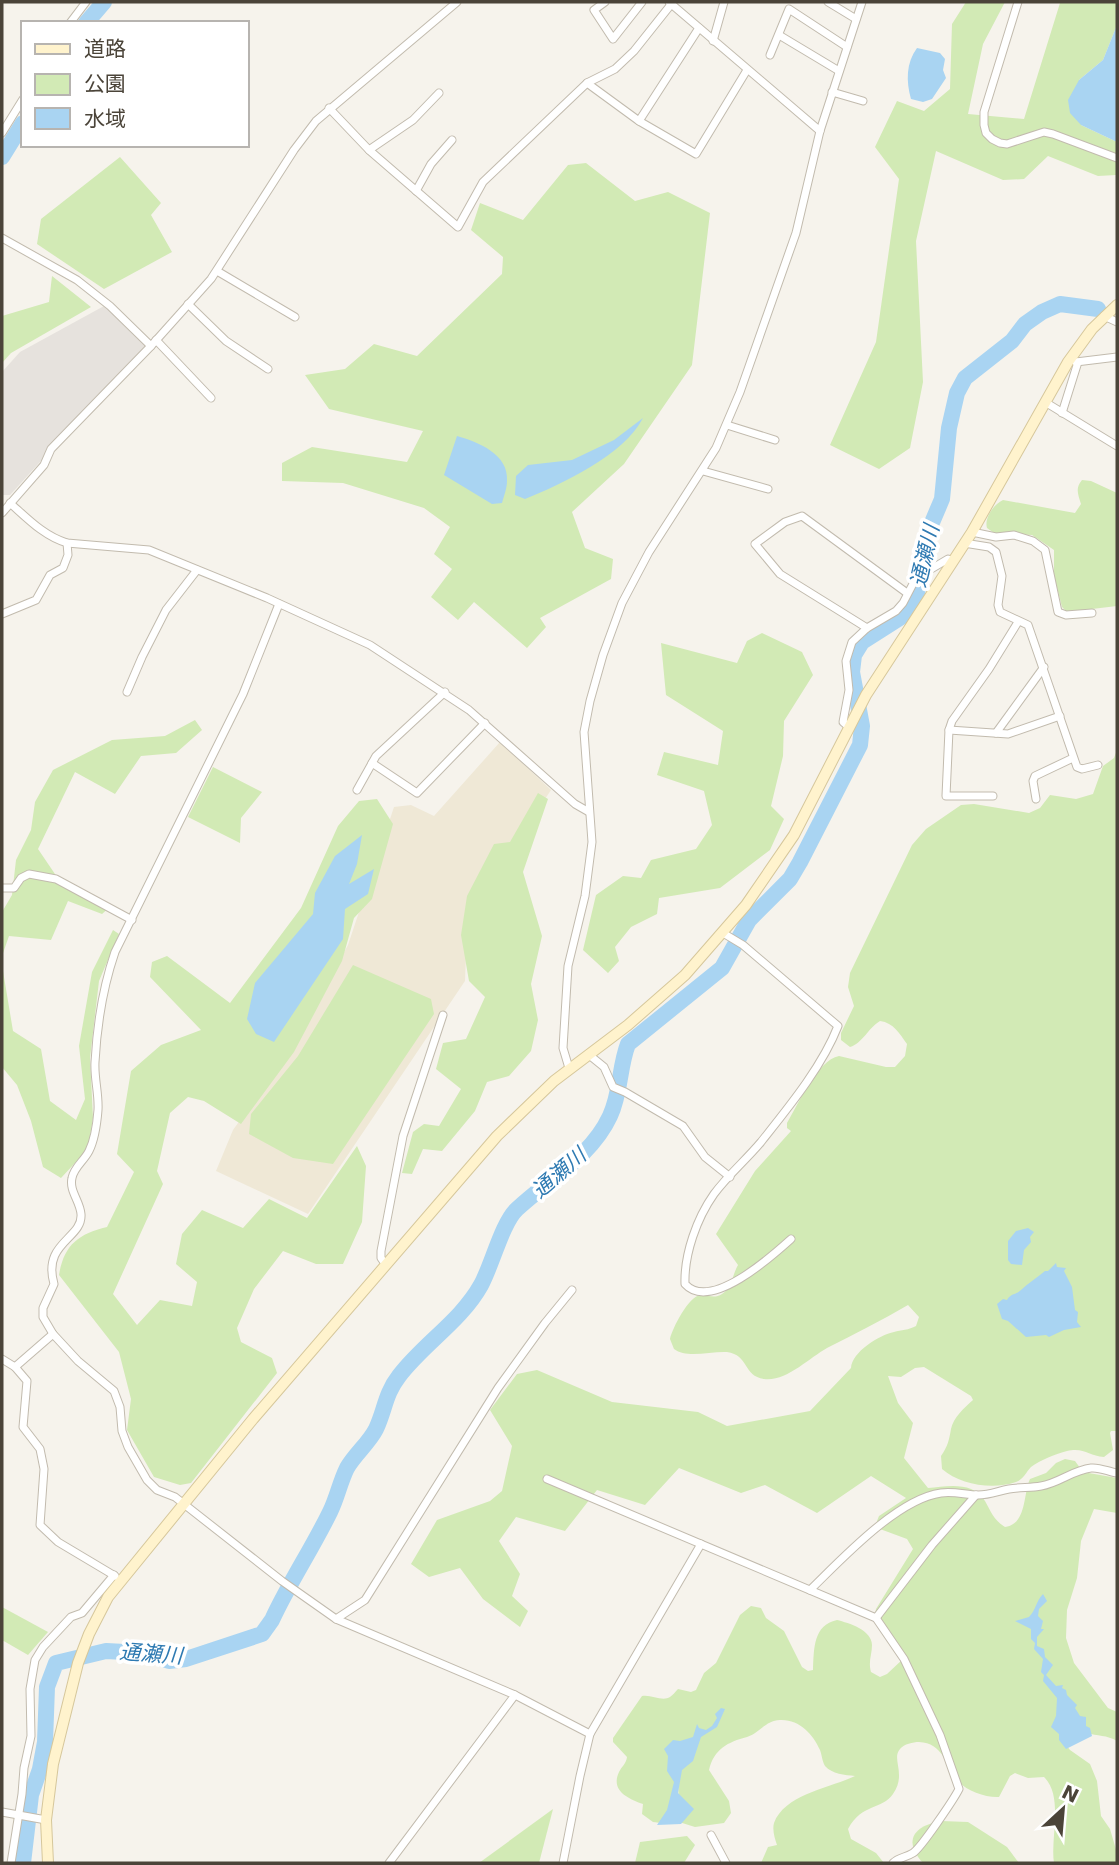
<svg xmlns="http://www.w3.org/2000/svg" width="1119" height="1865" font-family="'DejaVu Sans','Noto Sans JP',sans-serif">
<rect width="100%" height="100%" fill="#f6f3ec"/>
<!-- industrial -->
<polygon fill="#e6e2dd" points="104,306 146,345 10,495 2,495 2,372 20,352"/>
<!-- education -->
<polygon fill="#efe8d6" points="500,742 551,790 513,847 467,927 465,981 308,1214 216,1171 233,1130 293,1046 348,945 394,807 411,805 434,816"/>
<!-- green -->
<g fill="#d2eab5">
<polygon points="966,2 1005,2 983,44 968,114 1024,119 1060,3 1117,2 1117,25 1103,60 1079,80 1081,125 1117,142 1117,171 1116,175 1098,176 1048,156 1024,179 1003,180 936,151 916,241 923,382 910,448 879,469 830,445 876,342 899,179 875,147 897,101 924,111 950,89 952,24"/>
<polygon points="120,157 161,203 151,215 172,252 104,289 37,244 41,219"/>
<polygon points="586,163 635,201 668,192 710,213 692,365 624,464 572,512 585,548 613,559 611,579 540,618 546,627 527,648 474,602 458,620 431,597 452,569 434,554 450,527 424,508 343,483 282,481 282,463 312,447 407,462 423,431 329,409 305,375 345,369 374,344 417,356 502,274 503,257 471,230 480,203 523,220 568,165"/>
<polygon points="52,276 91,307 11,353 2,363 2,316 49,302"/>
<path d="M1082,480L1091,481L1117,493V606L1067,612L1062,607L1054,576V550L1032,535L994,533L987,528C984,518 994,504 1003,500L1075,513L1081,504C1078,494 1075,488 1082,480Z"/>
<polygon points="762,633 802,652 813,675 784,721 783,756 771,806 784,819 770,850 720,888 659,898 657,914 631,927 615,947 619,961 608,973 583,950 596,895 623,876 641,878 651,860 696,849 712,825 704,791 657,775 664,752 718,765 723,731 666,695 661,643 737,663 747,641"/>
<polygon points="195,720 202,730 176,753 141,756 115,794 75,772 38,849 57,877 112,905 102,914 68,901 51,940 9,936 2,956 2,912 12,895 16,860 31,830 35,802 53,770 112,740 165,736"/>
<path d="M1117,750V1431H1111L1110,1433L1113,1450L1104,1457C1089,1456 1084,1447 1067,1451C1056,1454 1040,1460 1031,1467C1026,1472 1024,1479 1016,1482C993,1490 960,1485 942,1469L941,1456C948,1446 949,1440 951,1429C953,1418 965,1407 973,1400L971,1396L924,1367L915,1368L901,1377L888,1376L898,1403L913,1423L904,1458L928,1488C948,1486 973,1481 985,1501C991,1512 994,1520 1005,1527C1027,1524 1023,1494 1030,1479L1046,1473L1056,1463L1065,1459L1075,1461L1083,1472L1117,1478V1513L1094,1509L1081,1541L1077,1578L1067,1610L1066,1638L1074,1663L1108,1708L1117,1712V1741C1107,1735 1097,1736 1087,1733L1063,1741L1070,1750L1090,1764L1097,1781L1101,1816L1110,1829L1117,1853L1116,1863H1054C1050,1839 1064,1796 1044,1777L1028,1778L1015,1773L1010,1776L999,1797C987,1798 967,1791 959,1782C946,1767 944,1743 919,1742C913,1742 904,1744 900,1749C891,1759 907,1774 893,1794C882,1810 862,1803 848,1829L851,1839L876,1853L884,1863H761L768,1847L777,1845C775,1839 772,1830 774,1823C785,1794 830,1788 855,1776C845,1775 832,1774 825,1766C822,1761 822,1755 820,1750C813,1734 799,1719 780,1720C766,1720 760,1733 747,1737C728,1742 714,1749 709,1770L729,1801L731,1813L724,1823L695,1827L679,1822L678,1772L700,1731L675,1773L676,1796L661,1823L653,1822L642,1814L643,1804C629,1799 610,1791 619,1772C622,1766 626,1764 627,1757L613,1742V1738L642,1696C651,1694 662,1702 670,1697C673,1695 675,1692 678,1689L691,1692L696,1690L704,1673L716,1663L740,1615L751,1606L761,1608L766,1618L784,1631L802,1667L808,1671L813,1670C814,1649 813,1625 837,1620C849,1623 872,1630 872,1645C872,1655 868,1661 871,1672L880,1677L887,1674L903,1659L875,1615L876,1609L913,1549L907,1539L880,1529L877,1521L879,1516L906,1498L871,1476L817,1513L765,1485L741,1493L679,1468L645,1505L597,1490L565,1531L516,1517L499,1541L520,1574L512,1596L528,1611L520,1627L483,1599L460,1568L429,1577L411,1564L437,1520L490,1501L502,1491L512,1446L490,1410L517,1374L537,1370L612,1402L698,1412L727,1426L810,1411L851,1368C852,1352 879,1335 894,1332C901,1330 909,1330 916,1326L919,1317L908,1305C881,1321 854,1334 827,1348C809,1358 786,1382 764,1379C743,1376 749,1355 727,1352C711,1351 687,1359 674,1349L670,1339C672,1329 689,1295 701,1295C709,1295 714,1299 722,1294C733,1287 732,1275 738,1265L716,1234L755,1171L791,1131L787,1128V1123C798,1105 817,1060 839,1056L886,1067H895L905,1056L907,1044C899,1033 894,1023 880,1021C868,1028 863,1043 850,1047L841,1040V1033L854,1006L848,987L850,973L912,845L926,829L961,805L974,804L1029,813L1040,808L1050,795L1076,799L1093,794L1103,766L1114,758Z"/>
<polygon points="213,767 262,792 241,818 240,843 188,817"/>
<polygon points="538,793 548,799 523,872 542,936 531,984 538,1020 531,1051 509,1076 487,1082 475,1111 442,1151 423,1149 412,1174 402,1173 413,1132 424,1124 439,1126 461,1089 436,1069 443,1043 466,1039 485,997 469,981 461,935 467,896 494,844 510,842"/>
<path d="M377,799L393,824L372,899L354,918L342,961L294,1052L241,1124L204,1101L188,1097L170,1113L157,1171L163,1184L113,1294L137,1325L160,1300L192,1306L197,1282L176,1264L182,1234L202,1210L243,1228L269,1199L307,1218L357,1146L366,1166L362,1222L343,1264H316L283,1251L254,1289L237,1328L241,1342L272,1358L277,1373L191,1483L180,1485L154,1477L127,1430L131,1399L119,1352L59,1275C64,1245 78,1234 107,1227L134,1172L117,1154L131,1071L161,1045L201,1030L150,977L152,962L167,956L230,1003L301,908L338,826L359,801Z"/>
<polygon points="113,930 119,934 99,981 90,1058 93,1118 88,1149 61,1178 43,1167 31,1121 17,1085 2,1067 2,965 13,1031 41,1049 50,1101 76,1120 85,1099 79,1046 92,972"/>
<polygon points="353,965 431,999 434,1014 333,1164 293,1158 249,1134 251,1114 298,1056"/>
<polygon points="2,1607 48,1632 28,1655 2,1640"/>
<polygon points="553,1809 539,1863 479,1863"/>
<path d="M941,1821L968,1822L1007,1847L1019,1863H923C903,1841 913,1826 941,1821Z"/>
<polygon points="687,1836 695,1845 684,1863 635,1863 640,1842"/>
</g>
<!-- water -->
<g fill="#a9d4f2">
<polygon points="1117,25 1117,142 1081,125 1070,113 1068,100 1079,80 1103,60"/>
<path d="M917,48L940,53L945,59L943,70L946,78L932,99L923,102L911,99C906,81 906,63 917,48Z"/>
<path d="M643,418C624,455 562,484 525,499L515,495L516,476L528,465L572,460L614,440Z"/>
<path d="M457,436C478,442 509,454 507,481C507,488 504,496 502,503L492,504L444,475Z"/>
<polygon points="362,835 357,864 349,884 374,869 368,894 345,909 343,939 274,1042 256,1034 247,1019 255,983 313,914 315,893 335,856"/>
<polygon points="1028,1228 1034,1232 1030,1237 1031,1242 1024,1250 1022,1265 1011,1264 1008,1260 1008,1241 1016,1231"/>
<path d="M1056,1263L1057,1267L1066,1268L1064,1271L1072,1287L1075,1310L1078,1312L1077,1322L1081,1327L1064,1330L1049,1337L1046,1335L1026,1337L1008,1321L1002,1319L997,1304L1003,1299L1007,1300C1011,1293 1016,1295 1021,1290C1028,1283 1038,1277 1045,1271H1048Z"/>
<path d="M1043,1594L1047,1601L1039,1609L1038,1616L1043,1621L1041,1629H1044L1037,1637V1646L1044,1649L1045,1657L1053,1665L1046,1675L1056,1686L1063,1685L1062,1688L1066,1690L1067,1695L1077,1705L1075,1708L1080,1716L1086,1717V1726L1090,1728L1092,1736L1066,1749L1059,1740V1734L1051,1727L1056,1716L1057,1698L1043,1681L1044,1675L1041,1672L1043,1659L1034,1649L1035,1643L1031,1639V1629L1015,1621L1029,1617C1036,1610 1036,1601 1043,1594Z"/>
<polygon points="721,1708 725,1709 717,1727 701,1737 693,1761 682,1770 678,1793 694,1809 681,1824 657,1825 667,1810 674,1782 667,1771 668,1756 664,1749 673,1740 680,1741 693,1737 697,1724 699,1728 706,1730 712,1726 717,1718 715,1714"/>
</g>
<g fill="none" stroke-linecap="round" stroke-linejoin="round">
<!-- stream -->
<polyline stroke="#a9d4f2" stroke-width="2.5" points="1098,309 1107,310"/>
<!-- river -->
<g stroke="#a9d4f2" stroke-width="16">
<polyline points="86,23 104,2"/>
<polyline points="2,157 23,123"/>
<path d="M23,1863L31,1795L40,1769L45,1742L47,1687L56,1663L106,1651L144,1653L169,1661L186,1659L262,1634L272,1620C289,1583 312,1549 330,1512C337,1498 340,1482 347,1468C355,1454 369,1443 376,1429C385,1410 385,1394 399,1376C423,1344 461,1321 481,1285C492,1265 502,1223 517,1209C550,1178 591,1157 610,1116C621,1093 619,1067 628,1044L722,968L749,920L790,879L800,862L860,745L862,726L852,672L854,655L862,642L906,614L917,593L931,525L942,499L949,428L957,393L965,378L1012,341L1025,324L1042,312L1060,304L1098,309"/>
</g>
<!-- street casing -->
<g stroke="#c2bbae" stroke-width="9">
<g id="street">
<polyline points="605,2 594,10 613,39 642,2"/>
<polyline points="669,2 820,131"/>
<polyline points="828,2 856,19"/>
<polyline points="1018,2 984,112 984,125 986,133 992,139 1000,143 1007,144 1044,132 1053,134 1117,158"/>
<polyline points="70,23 86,2"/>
<polyline points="779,35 839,71"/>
<polyline points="713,41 724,2"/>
<polyline points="770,55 789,9 847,47"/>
<polyline points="587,83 639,121 696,154 747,70"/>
<polyline points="832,92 863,101"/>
<polyline points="329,108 369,150 458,227 483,182 587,83 615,69 634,51 673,2"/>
<polyline points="639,121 699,28"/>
<polyline points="2,133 23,99"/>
<polyline points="369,150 413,120 439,93"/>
<polyline points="416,191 431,164 452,140"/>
<polyline points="2,238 77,280 110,306 151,346"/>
<polyline points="217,271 295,317"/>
<polyline points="188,304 226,341 268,369"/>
<polyline points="1104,316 1117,322"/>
<polyline points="156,340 211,398"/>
<polyline points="1076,362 1117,357"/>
<polyline points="1045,402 1117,446"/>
<polyline points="1062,413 1078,362"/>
<polyline points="727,425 775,440"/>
<polyline points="703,471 768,489"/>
<path d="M10,503C28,519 44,536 67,543L149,550L267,598L370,645L469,710L575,804L589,812"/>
<polyline points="2,513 44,465 51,449 151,346 211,279 294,150 316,121 457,2"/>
<polyline points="972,532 996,537 1014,535 1033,541 1045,550 1058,612 1066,615 1092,613"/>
<polyline points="964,543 989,547 996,552 1002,576 998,605 1000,612 1028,625 1077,767 1082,769 1098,765"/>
<path d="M279,604L243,694L115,952C103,987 97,1025 95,1062C94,1078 99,1094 98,1110C97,1123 95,1139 89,1151C84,1161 74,1167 72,1178C69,1191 80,1201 81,1214C83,1239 42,1242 54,1284L43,1308V1317L53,1334L78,1361L114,1391L120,1407L122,1431L128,1447L147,1480L157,1490L175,1497L282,1581L336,1619L515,1695L590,1734"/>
<polyline points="2,614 36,600 50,575 63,568 68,555 67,543"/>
<polyline points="867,628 780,574 755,544 785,522 802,516 907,593"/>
<polyline points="127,692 142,657 166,610 197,570"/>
<polyline points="849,727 843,722 849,690 846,661 852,642 867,628 896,611 903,603 916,578 948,559 954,561"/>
<polyline points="949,730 1008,734 1060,716"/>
<polyline points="996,733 1044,667"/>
<polyline points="372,763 417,793 485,723"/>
<polyline points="357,790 376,756 445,692"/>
<polyline points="993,796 946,796 949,730 952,721 989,669 1018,622"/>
<polyline points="1036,799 1033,781 1035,776 1073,758"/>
<polyline points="2,888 14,888 21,878 29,874 56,879 132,920"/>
<path d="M723,933L743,945L838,1026C822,1067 788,1108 761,1142C746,1160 728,1175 714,1194C697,1218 684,1254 685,1284C710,1312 771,1257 791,1239"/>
<polyline points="588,1054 604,1067 613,1087 625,1092 683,1126 705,1157 730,1177"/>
<polyline points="569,1068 563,1048 568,966 585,896 592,842 584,732 590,701 603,655 622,603 649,552 716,448 740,392 796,233 820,131 862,2"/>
<polyline points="386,1265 381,1258 381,1251 403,1136 443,1015"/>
<polyline points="53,1334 15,1367 27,1381 23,1427 40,1449 44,1469 40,1525 58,1542 115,1576"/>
<polyline points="2,1359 15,1367"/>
<path d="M547,1479L876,1618L904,1659L940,1735L959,1789C954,1799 921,1848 913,1853C905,1858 899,1857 893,1863"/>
<path d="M810,1590C841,1560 897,1499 941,1493C954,1491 966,1495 978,1495C990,1495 998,1491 1009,1489C1020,1487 1031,1488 1041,1486C1059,1483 1073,1470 1091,1468C1100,1467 1109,1472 1117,1473"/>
<polyline points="876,1618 932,1545 976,1495"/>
<polyline points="336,1619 365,1600 498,1388 545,1323 572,1290"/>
<polyline points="2,1812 46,1820"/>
<polyline points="711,1835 726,1863"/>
<polyline points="11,1863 22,1794 24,1768 31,1736 30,1689 35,1660 43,1647 71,1617 82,1613 114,1575"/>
<polyline points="389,1863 515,1695"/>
<polyline points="563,1863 580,1776 590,1734 701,1544"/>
</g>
</g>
<!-- secondary casing -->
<g stroke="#d6c79b" stroke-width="12">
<polyline id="secondary" points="48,1863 46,1820 53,1764 78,1663 89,1634 108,1597 253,1419 497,1136 554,1081 628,1025 685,975 746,905 794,835 866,695 972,532 1068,362 1092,329 1117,305"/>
</g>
<!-- street -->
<use href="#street" stroke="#fff" stroke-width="7"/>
<!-- secondary -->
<use href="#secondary" stroke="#fff3cd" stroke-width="10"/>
</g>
<g text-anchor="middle" stroke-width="7" stroke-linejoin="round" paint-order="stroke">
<!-- water labels -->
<g font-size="21" font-style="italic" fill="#2e7ab2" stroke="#fff">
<text transform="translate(925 556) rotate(-77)" y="7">通瀬川</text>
<text transform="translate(559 1173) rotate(-41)" y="7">通瀬川</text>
<text transform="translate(151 1654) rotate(4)" y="7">通瀬川</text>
</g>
</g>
<!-- border -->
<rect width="1119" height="1865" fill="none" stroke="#4b4439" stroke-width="7"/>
<!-- legend -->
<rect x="21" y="21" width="228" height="126" fill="#ffffff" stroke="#b7b4b0" stroke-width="2"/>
<rect x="35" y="44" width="35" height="10" fill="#fff3cd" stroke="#b7b4b0" stroke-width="2"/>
<text x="84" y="56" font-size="21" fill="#4b4439">道路</text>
<rect x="35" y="74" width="35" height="21" fill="#d2eab5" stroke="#b7b4b0" stroke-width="2"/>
<text x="84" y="91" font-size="21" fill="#4b4439">公園</text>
<rect x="35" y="108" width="35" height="21" fill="#a9d4f2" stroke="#b7b4b0" stroke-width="2"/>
<text x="84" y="126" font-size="21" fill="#4b4439">水域</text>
<!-- north arrow -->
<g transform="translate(1063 1809) rotate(26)" stroke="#ffffff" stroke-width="5" paint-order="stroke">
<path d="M0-5L12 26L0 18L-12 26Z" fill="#4b4439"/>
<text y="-10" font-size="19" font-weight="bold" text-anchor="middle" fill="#4b4439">N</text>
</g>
</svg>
